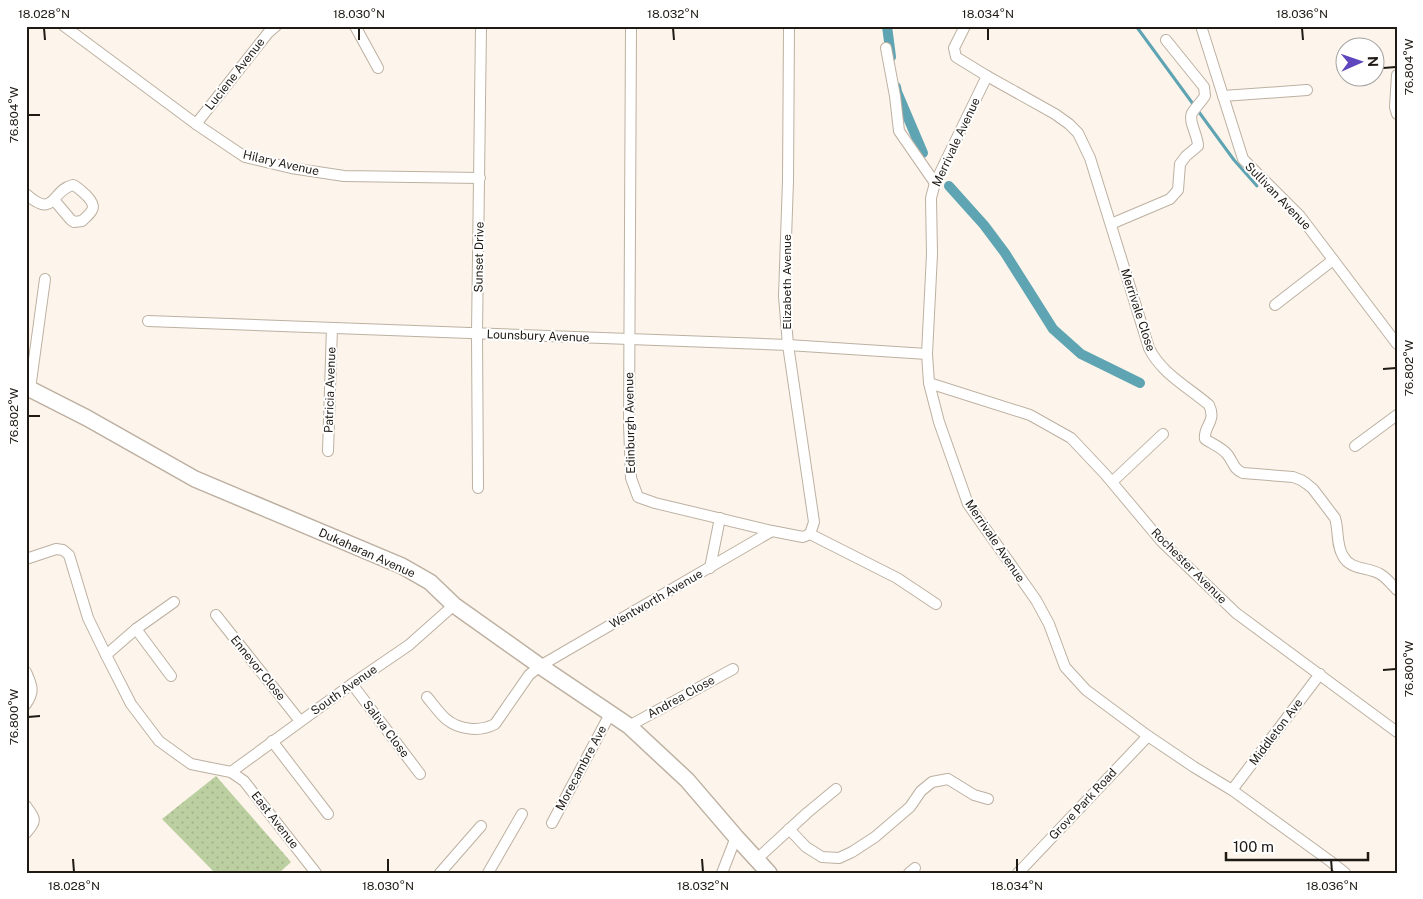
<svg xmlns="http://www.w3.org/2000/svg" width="1423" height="899" font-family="'Public Sans',sans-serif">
<defs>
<pattern id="park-dots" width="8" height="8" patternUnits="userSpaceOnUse" patternTransform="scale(1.25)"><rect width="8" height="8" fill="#bbcfa0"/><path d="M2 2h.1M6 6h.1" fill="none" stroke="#a0b189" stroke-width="1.8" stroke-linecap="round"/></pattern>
</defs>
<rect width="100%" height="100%" fill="#fdf5eb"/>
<!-- park -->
<polygon fill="url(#park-dots)" points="216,776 291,862 279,873 215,873 162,819"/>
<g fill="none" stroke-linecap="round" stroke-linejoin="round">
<!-- stream -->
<polyline stroke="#5fa4b2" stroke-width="3" points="1136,26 1234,160 1257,186"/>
<!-- canal -->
<g stroke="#5fa4b2" stroke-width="10">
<polyline points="887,26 891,57"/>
<polyline points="896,87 897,92 923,153"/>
<polyline points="949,186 984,225 1005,253 1053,329 1081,354 1140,383"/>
</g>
<!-- street casing -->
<g stroke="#bdb0a1" stroke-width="12">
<g id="street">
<polyline points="64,26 196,124 245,157 291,168 344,176 480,178"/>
<polyline points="355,26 378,68"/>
<polyline points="631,26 629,424 631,478 638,497 655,503 772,531 803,537 810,534 897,578 936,604"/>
<polyline points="789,26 788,181 784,296 788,345 814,522 810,534"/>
<path d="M965,26L954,48L956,57L987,76L1055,114L1069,124L1078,133L1090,158L1149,348C1161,373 1188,387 1209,405C1217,422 1203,426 1205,439C1212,444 1221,447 1227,454C1233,461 1233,469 1243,473L1293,477L1301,480L1307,484L1313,489L1335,518C1339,531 1336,545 1343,556C1350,570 1368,567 1380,574C1387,578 1392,585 1397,590"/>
<polyline points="1201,26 1243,159 1300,216 1397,344"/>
<polyline points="886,48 895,96 899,131 935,183"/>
<polyline points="1397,75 1395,107 1397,114"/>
<polyline points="987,76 935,183 931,198 932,254 927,354 929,383 939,422 968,504 1036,600 1049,624 1065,667 1086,690 1148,736 1194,767 1232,790 1330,861 1345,873"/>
<polyline points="1223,96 1307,90"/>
<polyline points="196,124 268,33 276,26"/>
<path d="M26,194C55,220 51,190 73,185C78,187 81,191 86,195C98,207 93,211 82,221L74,222L71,220L54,200"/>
<path d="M1111,224L1170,199L1178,190L1180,164L1186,156L1198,146C1198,135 1188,122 1192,113C1196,107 1201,102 1205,96L1204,87L1166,40"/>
<polyline points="1275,305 1333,260"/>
<polyline points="148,321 788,345 927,354"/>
<polyline points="929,383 1030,415 1071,438 1105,474 1162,542 1236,613 1397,732"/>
<polyline points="26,392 30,389 45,279"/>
<polyline points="1355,446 1397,415"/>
<polyline points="328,451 332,328"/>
<polyline points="1112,482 1163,434"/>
<polyline points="478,488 477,333 481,26"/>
<polyline points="26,559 56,549 63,550 69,555 88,618 106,655 131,704 159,741 191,764 231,772 244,781 316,873"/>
<polyline points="710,568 720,518"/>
<polyline points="216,615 300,721"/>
<polyline points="136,629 171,676"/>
<polyline points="106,655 136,629 174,602"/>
<path d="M26,672C32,686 35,691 26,704"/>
<polyline points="352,684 420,774"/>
<path d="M427,697C433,704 439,713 446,719C459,730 480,732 495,724L529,675L540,666L772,531"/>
<polyline points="629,726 733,669"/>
<polyline points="272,741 328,814"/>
<polyline points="231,772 352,684 409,645 454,605"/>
<polyline points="1232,790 1320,674"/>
<path d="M26,806C36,820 37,820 26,833"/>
<polyline points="552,823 610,714"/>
<polyline points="789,829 806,847 822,857 839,858 852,852 875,837 910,807 921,791 932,782 948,779 974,795 988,799"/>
<polyline points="757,859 807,813 836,789"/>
<polyline points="440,873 481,826"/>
<polyline points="488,873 522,814"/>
<polyline points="722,873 736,837"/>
<polyline points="909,873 915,868"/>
<polyline points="1018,873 1148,736"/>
</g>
</g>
<!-- secondary casing -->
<g stroke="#bdb0a1" stroke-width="18">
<polyline id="secondary" points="26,387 87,418 195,479 402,566 430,582 454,605 540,666 629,726 687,780 736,837 769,873"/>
</g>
<!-- street -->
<use href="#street" stroke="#fff" stroke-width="10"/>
<!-- secondary -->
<use href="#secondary" stroke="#fff" stroke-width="15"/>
</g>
<!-- ticks -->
<path fill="none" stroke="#1f1a14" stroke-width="2" d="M44,28L45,40M359,28V40M673,28L674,40M988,28V40M1302,28L1303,40M1383,68L1396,67M28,115H40M1383,369L1396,368M28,416H40M1383,670L1396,669M28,717L40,716M73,859L74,872M388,859V872M702,859L703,872M1017,859V872M1331,859L1332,872"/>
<g text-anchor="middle" stroke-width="4" stroke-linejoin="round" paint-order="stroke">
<!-- street labels -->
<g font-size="12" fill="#1f1a14" stroke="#fff">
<text transform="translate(235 74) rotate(-52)" y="4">Luciene Avenue</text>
<text transform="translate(956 142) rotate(-65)" y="4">Merrivale Avenue</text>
<text transform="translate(281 163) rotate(13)" y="4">Hilary Avenue</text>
<text transform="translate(1278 196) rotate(46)" y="4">Sullivan Avenue</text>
<text transform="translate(479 257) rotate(-89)" y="4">Sunset Drive</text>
<text transform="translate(787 282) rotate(-90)" y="4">Elizabeth Avenue</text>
<text transform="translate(1138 310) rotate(72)" y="4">Merrivale Close</text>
<text transform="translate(538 336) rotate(2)" y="4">Lounsbury Avenue</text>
<text transform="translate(330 390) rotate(-88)" y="4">Patricia Avenue</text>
<text transform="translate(630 423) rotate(-91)" y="4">Edinburgh Avenue</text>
<text transform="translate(995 541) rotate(56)" y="4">Merrivale Avenue</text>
<text transform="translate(367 553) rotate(24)" y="4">Dukaharan Avenue</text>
<text transform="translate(1189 566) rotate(45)" y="4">Rochester Avenue</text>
<text transform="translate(656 599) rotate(-30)" y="4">Wentworth Avenue</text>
<text transform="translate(258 668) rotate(51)" y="4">Ennevor Close</text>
<text transform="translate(344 690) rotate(-35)" y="4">South Avenue</text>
<text transform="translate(681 697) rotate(-29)" y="4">Andrea Close</text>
<text transform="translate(386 729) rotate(53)" y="4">Saliva Close</text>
<text transform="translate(1276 732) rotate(-53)" y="4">Middleton Ave</text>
<text transform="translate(581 768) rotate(-62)" y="4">Morecambre Ave</text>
<text transform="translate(1083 804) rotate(-47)" y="4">Grove Park Road</text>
<text transform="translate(275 820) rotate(52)" y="4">East Avenue</text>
</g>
</g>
<!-- border -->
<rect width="1423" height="899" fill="none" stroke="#ffffff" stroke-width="55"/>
<!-- north arrow -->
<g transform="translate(1360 62) rotate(88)"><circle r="24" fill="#ffffff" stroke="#a5a3a1"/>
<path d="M0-4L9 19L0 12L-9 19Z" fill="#5f46bf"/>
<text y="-8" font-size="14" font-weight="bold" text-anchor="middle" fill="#1f1a14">N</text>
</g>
<!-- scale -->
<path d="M1226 852v8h142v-8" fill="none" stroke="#1f1a14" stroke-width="2.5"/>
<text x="1233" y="852" font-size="15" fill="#1f1a14" stroke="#ffffff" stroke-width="4" paint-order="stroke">100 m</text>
<rect x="28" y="28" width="1368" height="844" fill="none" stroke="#1f1a14" stroke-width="2"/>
<g font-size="12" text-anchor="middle" fill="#1f1a14">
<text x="44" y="18">18.028°N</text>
<text x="359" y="18">18.030°N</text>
<text x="673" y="18">18.032°N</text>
<text x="988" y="18">18.034°N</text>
<text x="1302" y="18">18.036°N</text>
<text transform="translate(1409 67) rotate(-90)" y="4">76.804°W</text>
<text transform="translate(14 115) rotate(-90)" y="4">76.804°W</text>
<text transform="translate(1409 368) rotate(-90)" y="4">76.802°W</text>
<text transform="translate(14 416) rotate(-90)" y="4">76.802°W</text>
<text transform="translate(1409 669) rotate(-90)" y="4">76.800°W</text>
<text transform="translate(14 717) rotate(-90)" y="4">76.800°W</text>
<text x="74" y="890">18.028°N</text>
<text x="388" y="890">18.030°N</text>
<text x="703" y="890">18.032°N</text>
<text x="1017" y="890">18.034°N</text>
<text x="1332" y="890">18.036°N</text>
</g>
</svg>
